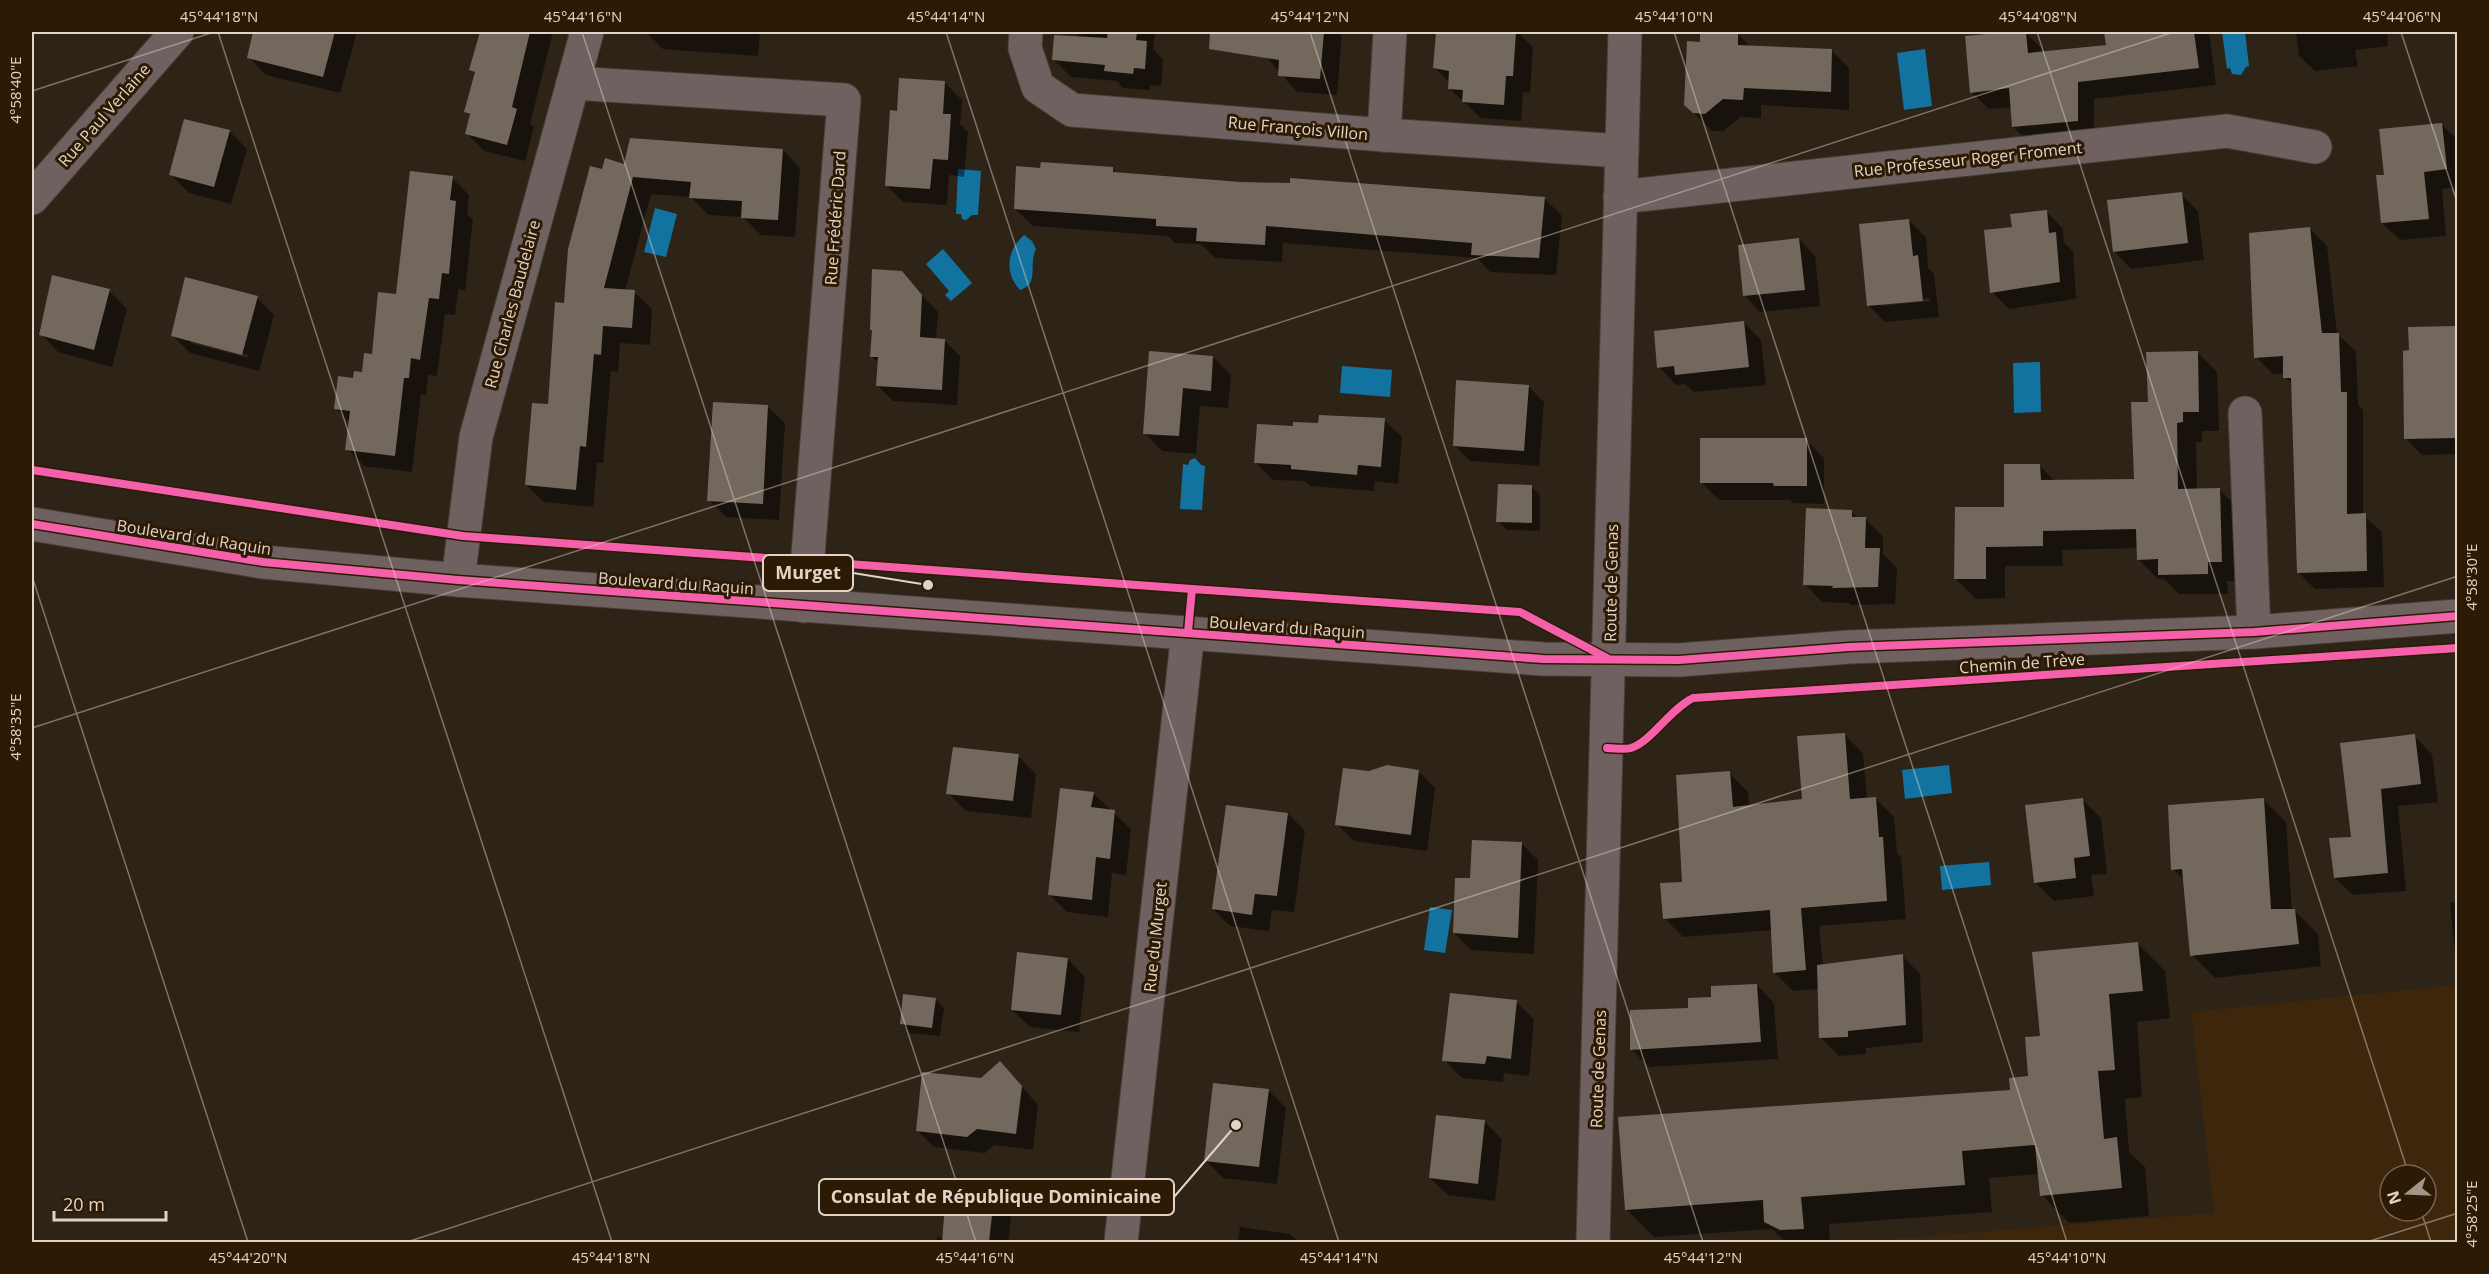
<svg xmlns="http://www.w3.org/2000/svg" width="2489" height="1274" font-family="'Open Sans',sans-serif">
<rect width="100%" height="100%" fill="#2e2317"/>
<!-- built -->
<path fill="#3e260d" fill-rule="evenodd" d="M2457,985V1242H1857L2214,1213L2191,1012ZM2390,1175H2426V1211H2390Z"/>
<!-- water -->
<g fill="#1373a0">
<polygon points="2222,32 2245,32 2249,66 2246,67 2241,75 2232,74 2230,68 2227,69"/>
<polygon points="1925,49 1932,106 1904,110 1897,53"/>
<polygon points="958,169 981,171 978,215 972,215 966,220 962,219 961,214 956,214"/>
<polygon points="655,208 677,214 666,257 644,252"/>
<path d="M1024,235L1032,241L1036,249C1028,265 1040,284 1020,290C1004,273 1007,250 1024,235Z"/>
<polygon points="943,249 972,283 951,301 945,295 949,291 926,264"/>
<polygon points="2040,362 2041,412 2014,413 2013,363"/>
<polygon points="1342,366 1392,370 1390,397 1340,393"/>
<polygon points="1195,458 1201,465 1205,466 1202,510 1180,509 1183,464 1188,465 1190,460"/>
<polygon points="1949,765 1952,793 1905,799 1902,770"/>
<polygon points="1989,862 1991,885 1942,890 1940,866"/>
<polygon points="1430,907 1452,910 1445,953 1424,950"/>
</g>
<!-- shadow -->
<g fill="#0007" fill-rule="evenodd">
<polygon points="255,32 357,32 340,93 266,75 249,57"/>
<polygon points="481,32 553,32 530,124 534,127 525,161 484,151 467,133 471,117 466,112 476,74 471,69"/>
<polygon points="646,32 760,32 758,56 663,49"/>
<polygon points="1077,32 1155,32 1153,49 1163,59 1161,86 1150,85 1150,90 1123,88 1117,81 1071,77 1054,60 1080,38"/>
<polygon points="1267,32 1342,32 1337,95 1297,92 1266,57"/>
<polygon points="1438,32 1517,32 1533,47 1530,93 1523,92 1521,121 1481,118 1450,89 1450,83 1435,68"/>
<polygon points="2025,32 2042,49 2043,53 2107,46 2105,32 2209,32 2216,85 2094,99 2094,138 2031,144 2013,127 2012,107 1989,109 1971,92 1966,38"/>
<polygon points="2296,32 2387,32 2388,46 2355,50 2358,66 2315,71 2299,56"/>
<polygon points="1738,34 1751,47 1831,50 1849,68 1849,110 1761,105 1761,118 1741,117 1723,131 1712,131 1686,105 1701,44"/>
<polygon points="945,83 962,100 960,124 968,132 964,177 949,175 947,205 903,202 886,185 899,112"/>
<polygon points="2441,124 2458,140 2458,187 2442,189 2446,236 2400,240 2382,223 2385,176"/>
<polygon points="229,131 247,149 231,204 189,193 171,175"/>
<polygon points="783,150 800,168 795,237 761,235 743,217 708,215 691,197 651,194 625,291 634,292 652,309 650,345 620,343 618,372 611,371 603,463 597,463 593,507 544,502 526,485 549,406 566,304 603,171 626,165"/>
<polygon points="1113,169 1117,174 1241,183 1544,198 1562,216 1556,275 1490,272 1477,258 1283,243 1282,262 1215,258 1201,244 1175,243 1168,236 1033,226 1015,209"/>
<polygon points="452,178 469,195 467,214 473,220 465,290 458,289 455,315 445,314 437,376 428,375 426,395 421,394 412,472 364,466 347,449 350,423 336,408 355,379 363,374 373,356 397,295"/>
<polygon points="2181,194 2198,211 2204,260 2131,269 2114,251"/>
<polygon points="2046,211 2063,229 2064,243 2073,251 2076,299 2009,309 1992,292 2014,229"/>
<path d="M1909,221L1926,237L1928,268L1934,274L1939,317L1885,322L1868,305ZM1930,298V301L1881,306V303Z"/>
<polygon points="2310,229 2327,246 2337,334 2356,351 2358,405 2363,410 2363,515 2382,532 2384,587 2315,589 2298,572 2293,385 2285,377 2285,374 2273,374 2256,357"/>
<polygon points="1799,239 1815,256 1820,306 1760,312 1744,295"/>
<polygon points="901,273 938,312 936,339 944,340 960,356 957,405 893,401 877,385 879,363 871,356 873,331"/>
<polygon points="109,291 127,309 112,367 58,352 41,334"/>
<path d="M257,298L274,315L259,371L190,353L172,335ZM191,339L249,355L248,358L191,343Z"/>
<polygon points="1744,323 1761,340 1766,385 1694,392 1685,384 1676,385 1659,367"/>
<polygon points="2458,327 2458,454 2422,455 2406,439 2411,352 2410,329"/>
<polygon points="2197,352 2217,372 2219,431 2202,431 2202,442 2196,442 2197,490 2220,490 2240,510 2241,581 2227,581 2228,594 2179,594 2164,579 2158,579 2138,559 2138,548 2062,550 2063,566 2005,566 2005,598 1976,599 1956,579 2039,465 2055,481 2135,480 2149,403"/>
<polygon points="1151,353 1213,357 1231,375 1228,408 1200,406 1196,454 1162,451 1145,433"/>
<polygon points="1528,386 1544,402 1539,466 1470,461 1454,445"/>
<polygon points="768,407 785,423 779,520 726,517 709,500"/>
<polygon points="1384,420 1402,437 1398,484 1375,481 1374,491 1310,486 1305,481 1273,480 1256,463 1294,428"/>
<polygon points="1806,440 1824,458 1824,504 1793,503 1790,500 1719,500 1701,482"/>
<polygon points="1532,487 1540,495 1540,531 1507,530 1498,521"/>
<polygon points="1851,511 1859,519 1866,519 1883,537 1883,554 1897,568 1895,604 1851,605 1849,603 1822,602 1805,584"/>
<polygon points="1844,734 1863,753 1867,799 1875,798 1894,817 1897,853 1901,857 1906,919 1819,926 1823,966 1902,956 1920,974 1923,1042 1866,1048 1866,1054 1839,1056 1821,1038 1819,989 1793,991 1774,972 1772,930 1683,937 1664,918 1683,883 1729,773 1748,792 1749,807 1804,801"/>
<polygon points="2414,736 2432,754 2438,802 2398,806 2406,891 2353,895 2335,878 2353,838 2342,744"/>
<polygon points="1018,756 1036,774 1031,818 966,811 948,793"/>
<polygon points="1418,771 1435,788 1427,851 1354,841 1337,824 1370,773"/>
<polygon points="1093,793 1131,829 1126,875 1112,873 1108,917 1067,912 1050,895"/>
<polygon points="2263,799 2286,822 2292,911 2295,911 2318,934 2321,966 2215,978 2192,955 2185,881 2173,869"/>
<polygon points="2083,800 2101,818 2107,874 2091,875 2094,896 2054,901 2036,883"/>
<polygon points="1288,814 1305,831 1294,912 1272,910 1269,931 1230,926 1213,909"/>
<polygon points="1521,843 1538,860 1534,954 1471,950 1454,933 1472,880"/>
<polygon points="2458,902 2458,984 2450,903"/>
<polygon points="2137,943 2165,971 2170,1018 2137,1022 2142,1097 2125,1099 2129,1152 2145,1167 2149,1216 2069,1223 2042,1195 2040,1174 1989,1178 1992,1212 1829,1224 1830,1242 1786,1242 1772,1229 1654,1237 1626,1209 2012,1091 2029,1078 2042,1037"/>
<polygon points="1068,959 1085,977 1079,1032 1030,1027 1012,1010"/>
<polygon points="1757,985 1774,1003 1778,1059 1649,1067 1631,1049 1690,1010 1712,998"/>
<polygon points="935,999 944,1008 940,1036 910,1033 902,1024"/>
<polygon points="1516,1002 1534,1019 1529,1076 1504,1073 1503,1082 1462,1078 1444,1060"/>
<polygon points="982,1080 1016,1080 1038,1105 1033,1150 994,1145 985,1153 934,1147 917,1130"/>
<polygon points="1268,1090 1286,1108 1277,1184 1223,1178 1205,1160"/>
<polygon points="1485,1122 1502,1139 1495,1201 1448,1195 1430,1178"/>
<polygon points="994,1199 1011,1216 1008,1242 936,1242 937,1237 943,1238"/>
<polygon points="1240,1227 1290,1234 1299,1242 1238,1242"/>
</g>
<!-- building -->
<g fill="#72685d">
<polygon points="253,32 335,32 323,77 247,58"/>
<polygon points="480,32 530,32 512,107 517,109 507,145 465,134 470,114 464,112 475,72 469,70"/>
<polygon points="1108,32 1137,32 1136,40 1147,41 1145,69 1134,68 1133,74 1104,71 1105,65 1052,60 1054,35 1107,38"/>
<polygon points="1210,32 1324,32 1320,79 1278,76 1279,60 1209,49"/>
<polygon points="1436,32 1516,32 1513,76 1506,76 1504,105 1462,102 1463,90 1448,89 1449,71 1433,68"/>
<polygon points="1700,32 1738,33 1738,45 1832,49 1831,92 1744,88 1743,100 1723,99 1705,114 1693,113 1684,105 1687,41 1700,42"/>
<polygon points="2009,32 2026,32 2028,53 2106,45 2104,32 2194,32 2199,68 2078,82 2078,121 2012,127 2009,88 1970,93 1965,36"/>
<polygon points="899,78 945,81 943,114 951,114 948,160 933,159 930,189 885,186 890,110 897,111"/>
<polygon points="184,119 230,130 214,187 169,175"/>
<polygon points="2442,123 2447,169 2424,172 2429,219 2381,223 2376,175 2384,175 2379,129"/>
<polygon points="630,138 783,149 778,220 741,218 742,201 689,198 691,182 633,177 604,288 635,290 632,328 603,326 601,355 594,354 586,447 580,446 576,490 525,485 532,403 548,404 555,302 564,303 568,249 590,166 602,169 605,158 624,164"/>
<polygon points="1041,162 1113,167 1113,172 1241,182 1290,183 1290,178 1545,197 1539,258 1471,255 1472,243 1266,226 1265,245 1196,241 1197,228 1156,226 1156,219 1014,209 1016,166 1040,168"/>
<polygon points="410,171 453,176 450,200 456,201 449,274 442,273 439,299 429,298 420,360 411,358 409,378 404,378 395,456 345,450 350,411 334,409 338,376 353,378 354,371 362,372 364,353 372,354 378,292 396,294"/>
<polygon points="2182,192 2188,243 2113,252 2107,200"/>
<polygon points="2047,210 2049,233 2056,232 2060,282 1990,293 1984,230 2012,227 2010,214"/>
<polygon points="1909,219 1913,256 1918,255 1923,301 1867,306 1859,224"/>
<polygon points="2310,227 2322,333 2339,333 2341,392 2347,392 2347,514 2366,513 2367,571 2297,573 2291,378 2283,378 2283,356 2254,358 2249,233"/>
<polygon points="1799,238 1805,290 1743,296 1738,245"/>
<polygon points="872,269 902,271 922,295 920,337 945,339 942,390 876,386 878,357 870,357 872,330 870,330"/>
<polygon points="52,275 110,289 94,350 39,335"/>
<polygon points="185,277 258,296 242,355 171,336"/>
<polygon points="1744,321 1749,367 1675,375 1674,366 1657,368 1654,331"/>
<polygon points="2457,326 2457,438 2404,439 2403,351 2409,350 2408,327"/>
<polygon points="1149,351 1213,356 1211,391 1183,388 1179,436 1143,434"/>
<polygon points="2198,351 2199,412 2183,412 2183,422 2177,423 2178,489 2220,488 2222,562 2208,562 2208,574 2158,575 2158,559 2137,560 2136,529 2043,531 2043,546 1986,547 1986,579 1954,579 1955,507 2004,507 2004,464 2040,464 2041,480 2134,479 2131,402 2148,402 2146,352"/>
<polygon points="1456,380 1529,385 1524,451 1453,446"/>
<polygon points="713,402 768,405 763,504 707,501"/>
<polygon points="1319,415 1385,418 1381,467 1358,465 1357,475 1291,469 1291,465 1254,463 1257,424 1293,426 1293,422 1318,423"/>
<polygon points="1700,438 1807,438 1807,486 1774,486 1773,483 1700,483"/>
<polygon points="1498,484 1532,485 1532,523 1496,522"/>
<polygon points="1806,508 1852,510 1852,517 1866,517 1865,548 1880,548 1878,587 1832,588 1833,586 1803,585"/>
<polygon points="1845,733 1850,799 1876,797 1879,837 1883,837 1887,901 1801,908 1806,970 1773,973 1770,910 1663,919 1660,883 1682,882 1676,775 1730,771 1733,807 1802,799 1797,736"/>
<polygon points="2415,734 2421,784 2381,789 2388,873 2334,878 2329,838 2351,837 2340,743"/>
<polygon points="953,747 1019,754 1013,801 946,794"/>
<polygon points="1387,765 1419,770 1411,835 1335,825 1343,768 1369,771"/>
<polygon points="1060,788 1094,792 1091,807 1115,810 1110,859 1096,857 1092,900 1048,895"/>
<polygon points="2083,798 2090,856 2074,858 2076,878 2034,883 2025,805"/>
<polygon points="2264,798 2271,909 2295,909 2299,944 2190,956 2182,869 2171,870 2168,805"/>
<polygon points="1226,805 1288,813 1277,896 1255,894 1252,915 1212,909"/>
<polygon points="1472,840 1522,842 1518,938 1453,933 1455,878 1470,878"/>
<polygon points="2138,942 2143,991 2109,994 2115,1070 2098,1071 2104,1139 2117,1137 2122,1188 2040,1196 2035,1145 1962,1151 1965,1185 1801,1197 1804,1229 1780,1230 1764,1222 1763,1200 1625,1210 1618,1117 2010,1090 2009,1078 2028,1076 2025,1037 2040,1036 2032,952"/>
<polygon points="1017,952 1068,958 1061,1015 1011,1010"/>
<polygon points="1903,954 1906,1025 1848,1031 1848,1037 1819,1038 1817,965"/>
<polygon points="1757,984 1761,1042 1630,1050 1630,1010 1688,1008 1688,998 1711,997 1711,986"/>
<polygon points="1450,993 1517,1000 1511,1059 1487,1056 1485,1064 1442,1061"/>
<polygon points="903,994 936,998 932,1028 900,1024"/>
<polygon points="1000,1061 1022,1086 1016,1134 977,1129 967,1137 916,1131 922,1072 981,1078"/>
<polygon points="1213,1083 1269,1089 1259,1167 1204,1161"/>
<polygon points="1436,1115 1485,1120 1478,1184 1429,1178"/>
<polygon points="946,1192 994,1197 989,1242 942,1242"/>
</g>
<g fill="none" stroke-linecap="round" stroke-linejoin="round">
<!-- minor casing -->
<g stroke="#493f35" stroke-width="35">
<g id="minor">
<polyline points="1026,32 1025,48 1038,87 1072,110 1384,135 1622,151"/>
<polyline points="573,83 844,100 804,606"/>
<polyline points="1384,135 1390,32"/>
<polyline points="1620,197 2227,131 2315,147"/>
<polyline points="32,198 177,32"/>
<polyline points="2245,413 2254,632"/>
<polyline points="458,580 476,437 587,32"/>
<polyline points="1121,1242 1188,632"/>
</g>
</g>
<!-- tertiary casing -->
<g stroke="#493f35" stroke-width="35">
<g id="tertiary">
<polyline points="32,524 263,562 458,580 1543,659 1679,660 1849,647 2254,632 2458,616"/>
<polyline points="1593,1242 1625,32"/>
</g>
</g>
<!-- minor -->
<use href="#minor" stroke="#6f6160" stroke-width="33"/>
<!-- tertiary -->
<use href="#tertiary" stroke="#6f6160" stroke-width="33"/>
<!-- cycleway casing -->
<g stroke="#2d1a04" stroke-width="11">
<g id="cycleway">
<polyline points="32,470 463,536 1192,589"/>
<polyline points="32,524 263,562 458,580 1543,659 1679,660 1849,647 2254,632 2458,616"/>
<polyline points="1188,632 1192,589 1520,612 1607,658"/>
<path d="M1607,748C1614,748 1624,750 1631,748C1652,741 1669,710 1693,698L2458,648"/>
</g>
</g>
<!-- cycleway -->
<use href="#cycleway" stroke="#f560ab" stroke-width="8"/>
</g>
<!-- ticks -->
<path fill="none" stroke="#e1d4c7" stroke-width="1.5" stroke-opacity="0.45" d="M218,32L612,1242M582,32L976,1242M946,32L1339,1242M1310,32L1703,1242M1674,32L2067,1242M2037,32L2409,1175M2401,32L2458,205M32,91L214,32M32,576L248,1242M32,728L2174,32M2421,1211L2431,1242M407,1242L2458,576M2367,1242L2458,1213"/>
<g text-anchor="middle" stroke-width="6" stroke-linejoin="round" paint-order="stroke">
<!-- street labels -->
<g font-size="16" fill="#e1d4c7" stroke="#2d1a04">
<text transform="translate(104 115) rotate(-49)" y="6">Rue Paul Verlaine</text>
<text transform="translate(1298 128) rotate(5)" y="6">Rue François Villon</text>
<text transform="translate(1968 159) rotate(-6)" y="6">Rue Professeur Roger Froment</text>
<text transform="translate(835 218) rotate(-86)" y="6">Rue Frédéric Dard</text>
<text transform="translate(512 304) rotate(-75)" y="6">Rue Charles Baudelaire</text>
<text transform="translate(194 537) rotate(9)" y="6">Boulevard du Raquin</text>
<text transform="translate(676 583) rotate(4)" y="6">Boulevard du Raquin</text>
<text transform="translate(1611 583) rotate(-89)" y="6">Route de Genas</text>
<text transform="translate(1287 627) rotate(4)" y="6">Boulevard du Raquin</text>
<text transform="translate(2022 663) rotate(-4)" y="6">Chemin de Trève</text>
<text transform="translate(1155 937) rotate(-84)" y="6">Rue du Murget</text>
<text transform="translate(1598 1069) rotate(-88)" y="6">Route de Genas</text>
</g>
</g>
<!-- callouts -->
<path fill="none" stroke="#e1d4c7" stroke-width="2" d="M928 585L853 573M1236 1125L1174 1197"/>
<g fill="#e1d4c7" stroke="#2d1a04" stroke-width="2">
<circle cx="928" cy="585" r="6"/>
<circle cx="1236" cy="1125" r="6"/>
</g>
<g fill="#2d1a04" stroke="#e1d4c7" stroke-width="2">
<rect x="763" y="555" width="90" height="36" rx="6"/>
<rect x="819" y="1179" width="355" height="36" rx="6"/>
</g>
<g font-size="18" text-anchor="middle" font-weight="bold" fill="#e1d4c7">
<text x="808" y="579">Murget</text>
<text x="996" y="1203">Consulat de République Dominicaine</text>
</g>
<!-- border -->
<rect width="2489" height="1274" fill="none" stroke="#2d1a04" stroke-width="66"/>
<!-- north arrow -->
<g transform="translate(2408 1193) rotate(252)"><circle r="28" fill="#2d1a04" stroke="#756452" stroke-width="1.5"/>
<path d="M0-4.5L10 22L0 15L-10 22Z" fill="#a29689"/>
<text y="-9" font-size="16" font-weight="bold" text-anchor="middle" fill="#e1d4c7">N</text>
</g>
<!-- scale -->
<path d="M54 1211v9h112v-9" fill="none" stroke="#e1d4c7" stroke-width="3"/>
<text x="63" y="1211" font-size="18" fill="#e1d4c7" stroke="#2d1a04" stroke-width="4.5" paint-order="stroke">20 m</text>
<rect x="33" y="33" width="2423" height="1208" fill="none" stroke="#e1d4c7" stroke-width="2"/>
<g font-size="15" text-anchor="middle" fill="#e1d4c7">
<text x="219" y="22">45°44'18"N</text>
<text x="583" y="22">45°44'16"N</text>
<text x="946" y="22">45°44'14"N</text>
<text x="1310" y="22">45°44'12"N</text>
<text x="1674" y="22">45°44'10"N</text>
<text x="2038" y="22">45°44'08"N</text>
<text x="2402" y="22">45°44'06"N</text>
<text transform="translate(16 90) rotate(-90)" y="5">4°58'40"E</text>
<text transform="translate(2472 577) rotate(-90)" y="5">4°58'30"E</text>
<text transform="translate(16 727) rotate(-90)" y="5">4°58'35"E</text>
<text transform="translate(2472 1214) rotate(-90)" y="5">4°58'25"E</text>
<text x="248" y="1263">45°44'20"N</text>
<text x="611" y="1263">45°44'18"N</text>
<text x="975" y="1263">45°44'16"N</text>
<text x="1339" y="1263">45°44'14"N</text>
<text x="1703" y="1263">45°44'12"N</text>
<text x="2067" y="1263">45°44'10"N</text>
</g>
</svg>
